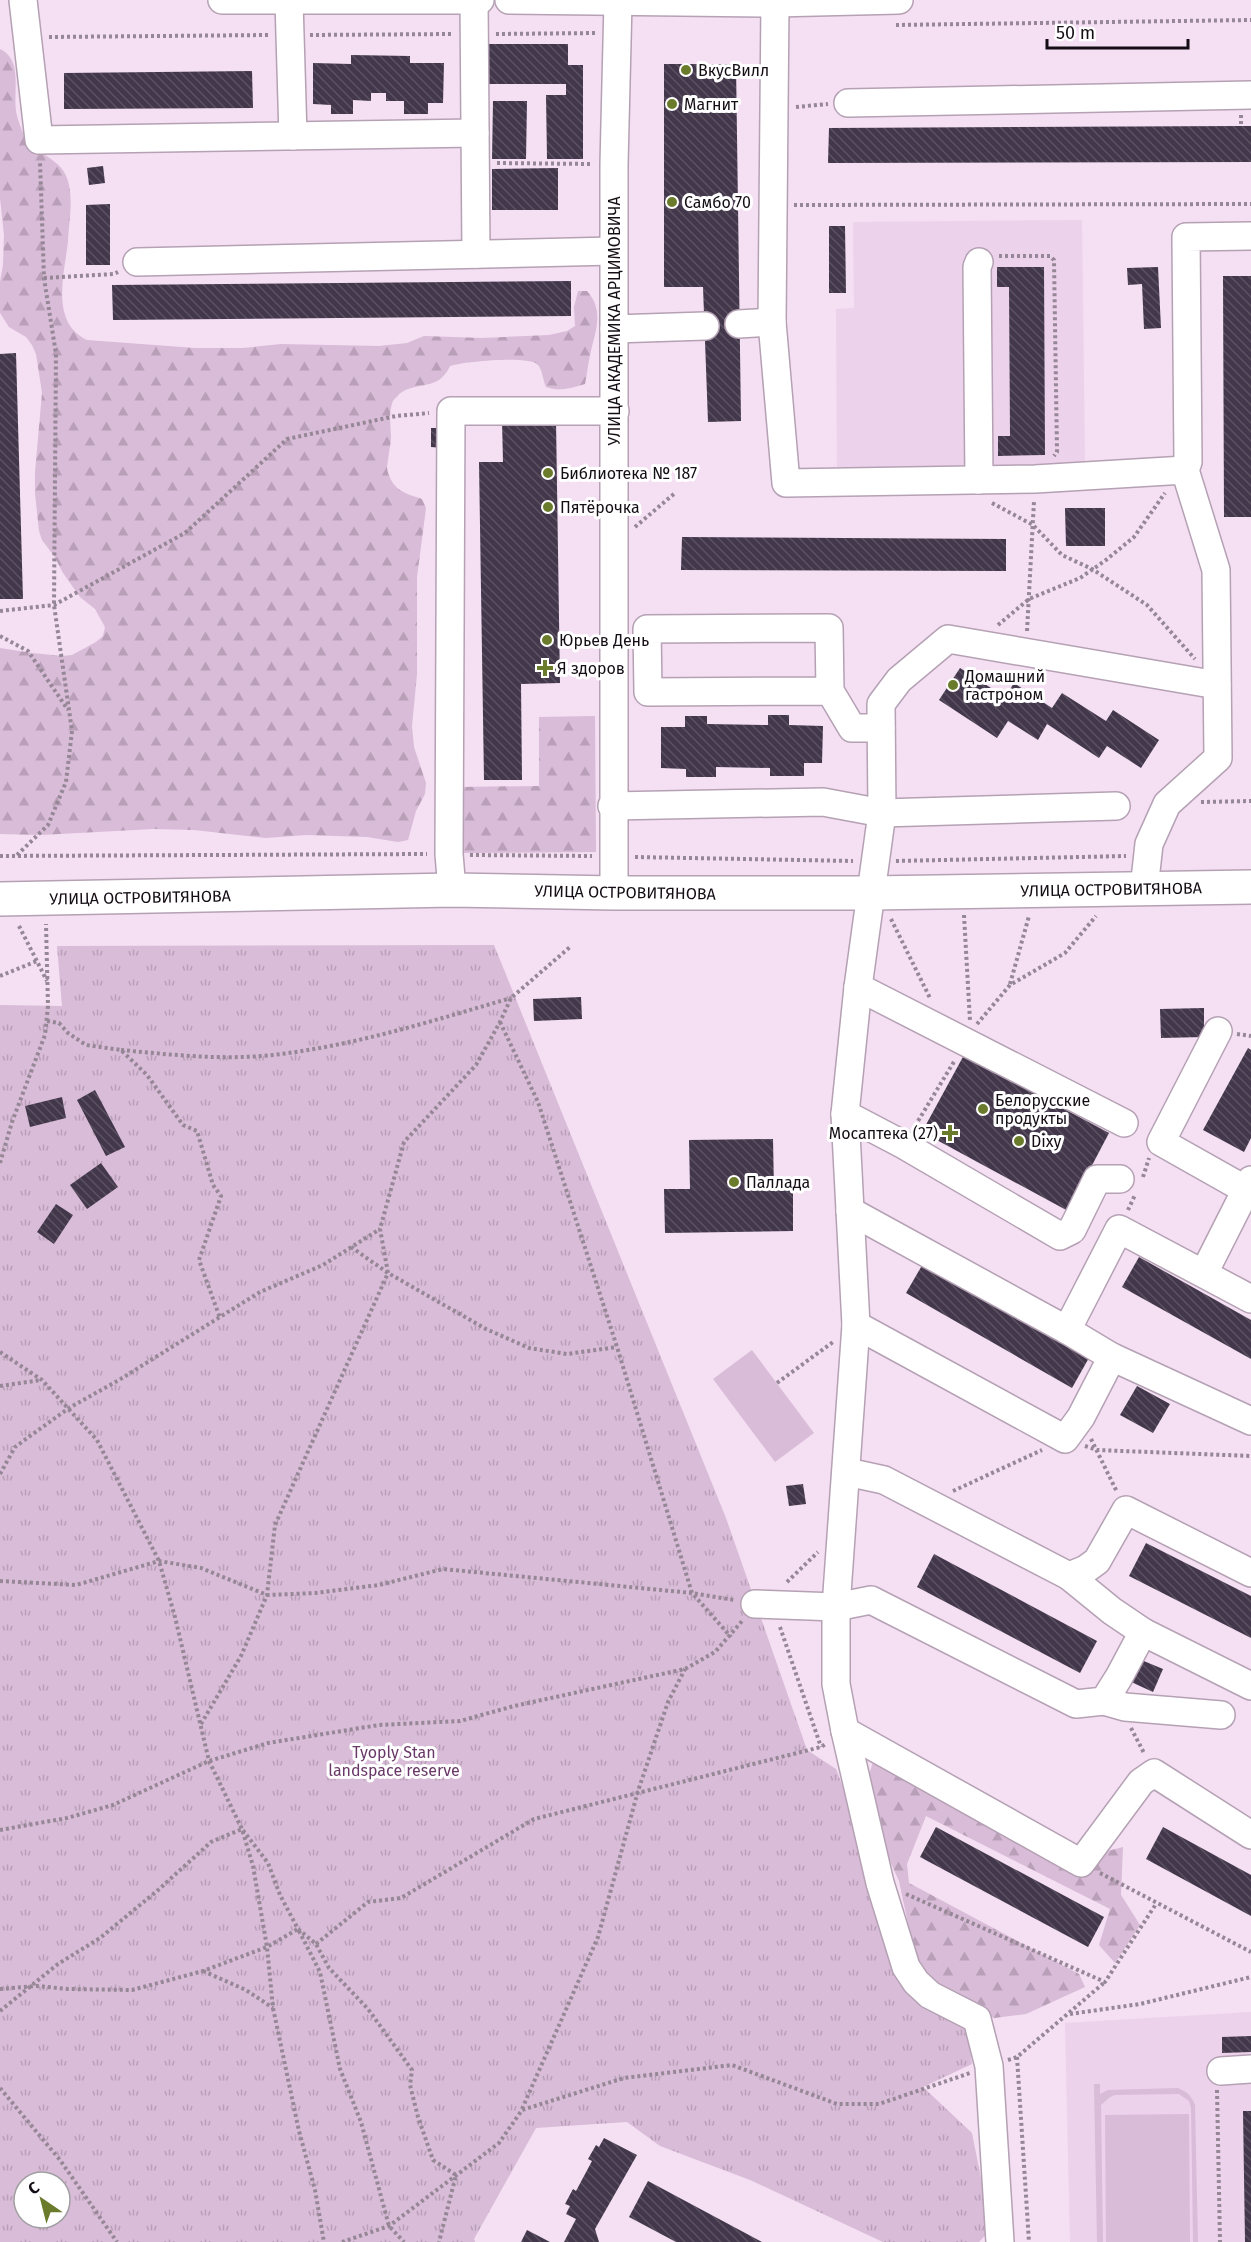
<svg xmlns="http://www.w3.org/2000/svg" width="1251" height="2242" font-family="'Fira Sans',sans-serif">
<defs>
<pattern id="forest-firs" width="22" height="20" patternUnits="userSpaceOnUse" patternTransform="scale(1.5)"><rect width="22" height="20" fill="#d9bcd8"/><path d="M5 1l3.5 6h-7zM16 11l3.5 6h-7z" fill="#b9a0b8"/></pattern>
<pattern id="park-tufts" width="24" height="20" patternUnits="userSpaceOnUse" patternTransform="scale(1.5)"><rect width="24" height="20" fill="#d9bcd8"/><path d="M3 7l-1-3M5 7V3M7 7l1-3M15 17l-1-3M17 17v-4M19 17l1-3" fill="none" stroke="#b9a0b8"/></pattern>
<pattern id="building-back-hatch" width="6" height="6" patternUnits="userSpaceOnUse" patternTransform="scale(1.5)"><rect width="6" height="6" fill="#43384b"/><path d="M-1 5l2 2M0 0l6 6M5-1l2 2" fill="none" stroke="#5a5161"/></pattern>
</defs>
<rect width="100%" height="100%" fill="#f4dff3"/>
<!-- built -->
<g fill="#edd2ec">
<polygon points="1082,220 1085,465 837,468 836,309 854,308 853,222"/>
<polygon points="1251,2012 1251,2242 1070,2242 1065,2023"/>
</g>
<!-- grass -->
<g fill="#d9bcd8">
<polygon points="752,1350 814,1433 775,1462 713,1379"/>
<path d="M1094,2084H1100V2094L1108,2090L1178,2088C1187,2092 1191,2095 1195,2105L1198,2242H1193L1191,2108L1189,2101L1179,2094L1115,2095L1110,2097L1101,2105L1103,2242H1097Z"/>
<polygon points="1189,2114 1190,2242 1106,2242 1105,2115"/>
</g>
<!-- forest -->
<g fill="url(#forest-firs)">
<path d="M0,49C23,60 13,90 16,111C17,117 19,123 21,128C27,146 43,152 56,163C78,180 69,217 68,241C65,272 49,322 87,340L195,348H243L281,344L379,346L407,343L424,336L482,338L549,335L567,331L575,326L574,307L578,291H587C605,311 595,332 590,355C588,364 587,374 585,384C571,388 560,392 546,387C543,380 542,369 538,365C530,355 462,362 450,366C438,392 418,380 399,394C399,395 393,400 393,401C388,412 391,427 391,439C390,448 388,457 387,467C387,471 389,476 391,480C397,492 410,495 422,499L426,508L417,577V674L412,726L414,747L426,783L425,794L416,811L408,840L398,842L367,837L306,835L266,838L194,830L153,829L41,835L0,834V648L32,653L62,656L72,655L96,642L103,636L105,627L95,609L80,597L63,573L54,556L42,540L39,531L35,493V472L42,393L36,354L32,345L26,337L9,327L0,313V282L3,265L4,235L0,198Z"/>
<polygon points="595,716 596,852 461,853 461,787 539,786 539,717"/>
<polygon points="875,1755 1083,1877 1096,1854 1123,1847 1121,1895 1140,1925 1115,1963 1099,1945 1110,1909 926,1816 907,1864 909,1883 1079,1974 1085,1987 1026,2014 994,2018 937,1992 916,1961 899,1881 862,1799"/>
</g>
<!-- park -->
<path fill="url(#park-tufts)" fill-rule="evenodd" d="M494,945L726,1518L807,1750L836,1769L880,1883L901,1972L967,2027L972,2064L923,2087L972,2133L991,2229L979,2242H883L750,2180L660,2146L627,2122L536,2128L474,2239L475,2242H0V1005L62,1006L57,946ZM24,2182H60V2218H24Z"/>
<!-- building -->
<g fill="url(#building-back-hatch)">
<polygon points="487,44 568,44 568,65 583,65 583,159 547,159 546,95 566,95 566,84 488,84"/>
<polygon points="351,55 410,56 410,63 444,63 443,103 428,103 428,114 404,114 404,101 386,101 386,93 371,93 371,101 353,100 353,114 331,114 331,105 313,104 313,63 351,64"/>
<polygon points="664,64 736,64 741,421 708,422 703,287 664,287"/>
<polygon points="252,71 253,108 64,109 64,73"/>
<polygon points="493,101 527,101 526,159 492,159"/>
<polygon points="1241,126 1251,126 1251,162 828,163 829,128"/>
<polygon points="103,166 105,183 89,185 87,168"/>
<polygon points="558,168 558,210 492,210 492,169"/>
<polygon points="110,204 110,265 86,265 86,205"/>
<polygon points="829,226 845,226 846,293 829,293"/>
<polygon points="997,267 1044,267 1045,455 998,456 998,436 1010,436 1009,287 997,287"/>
<polygon points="1158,267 1161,328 1144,329 1142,284 1128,285 1127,268"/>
<polygon points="1223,276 1251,276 1251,517 1224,517"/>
<polygon points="571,281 571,316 113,320 112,285"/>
<polygon points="16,353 23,599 0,599 0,354"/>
<polygon points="556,420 560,683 521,684 522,780 484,780 479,462 503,462 502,421"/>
<polygon points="431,428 444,428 444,448 431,447"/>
<polygon points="1065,508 1105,508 1105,546 1066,546"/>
<polygon points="682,537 1006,539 1006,571 681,570"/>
<polygon points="960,668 1005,697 1014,683 1052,708 1062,693 1106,721 1113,710 1159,740 1141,768 1107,746 1099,758 1047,724 1038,740 1008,721 997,738 939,700"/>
<polygon points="768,715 789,715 789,725 823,726 822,763 804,763 804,776 770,776 770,768 716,767 716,777 686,777 686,769 661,768 661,727 685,727 685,716 707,716 707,724 768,725"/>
<polygon points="581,997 582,1019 534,1021 533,999"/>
<polygon points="1204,1008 1204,1037 1161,1038 1160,1009"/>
<polygon points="1248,1048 1251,1050 1251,1138 1244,1152 1203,1130"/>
<polygon points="964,1055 1109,1133 1068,1211 922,1132"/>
<polygon points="95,1090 125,1147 106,1156 77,1100"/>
<polygon points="62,1097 66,1118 30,1127 25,1106"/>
<polygon points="773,1139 774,1190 793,1190 793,1231 665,1233 664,1189 690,1189 689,1140"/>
<polygon points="101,1163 118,1187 87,1209 70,1185"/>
<polygon points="56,1204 73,1215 54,1244 37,1232"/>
<polygon points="1139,1257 1251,1320 1251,1359 1122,1287"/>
<polygon points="924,1262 1090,1356 1072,1388 906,1293"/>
<polygon points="1137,1386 1170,1404 1153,1433 1120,1415"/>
<polygon points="803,1484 806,1504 789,1506 786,1486"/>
<polygon points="1146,1543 1251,1596 1251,1638 1129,1576"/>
<polygon points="934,1554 1097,1641 1080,1673 917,1587"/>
<polygon points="1139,1659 1163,1669 1153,1692 1129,1681"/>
<polygon points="936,1827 1104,1917 1088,1947 920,1857"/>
<polygon points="1163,1827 1251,1875 1251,1916 1146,1859"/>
<polygon points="1251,2036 1251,2052 1222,2053 1222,2037"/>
<polygon points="1243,2111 1251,2111 1251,2242 1245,2242"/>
<polygon points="604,2138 637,2155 595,2229 599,2242 564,2242 576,2219 566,2214 570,2206 565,2204 573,2189 576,2191 592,2161 588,2159 596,2145 599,2147"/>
<polygon points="648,2181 762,2242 676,2242 629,2217"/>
<polygon points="527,2230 550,2242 521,2242"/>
</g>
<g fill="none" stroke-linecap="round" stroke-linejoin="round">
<!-- minor casing -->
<g stroke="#b5a1b4" stroke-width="30">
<g id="minor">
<polyline points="23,0 39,140 475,133"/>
<polyline points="222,0 480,0"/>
<polyline points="474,0 476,254"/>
<polyline points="509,0 775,3 899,0"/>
<polyline points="289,1 293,136"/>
<polyline points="775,3 772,322 786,483 1035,479 1185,470 1216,570 1218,758 1167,804 1149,844 1144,889"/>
<polyline points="848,103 1251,95"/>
<polyline points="137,262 613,251"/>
<polyline points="979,262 977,267 979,480"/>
<polyline points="739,324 772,322"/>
<polyline points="614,329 705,326"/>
<polyline points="1185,470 1188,462 1186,237 1251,236"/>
<polyline points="1217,685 948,639 899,680 881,704 882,813 858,987 845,1114 856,1325 836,1607 836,1684 845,1731 1081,1863 1141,1782 1154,1773 1251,1835"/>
<polyline points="830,691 829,628 647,629 648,692 830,691 852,728 881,728"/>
<polyline points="612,806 823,802 882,813 1116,806"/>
<polyline points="452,890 449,854 451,411 615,411"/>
<polyline points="614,893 614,164 618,2"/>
<polyline points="858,987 1124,1123"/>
<polyline points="1218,1031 1161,1142 1246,1190"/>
<polyline points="845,1114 904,1145 1060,1236 1072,1230 1097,1179 1120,1179"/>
<polyline points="850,1211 1067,1330 1112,1357 1251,1421"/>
<polyline points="1204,1273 1251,1180"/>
<polyline points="856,1325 1065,1439 1081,1417 1112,1357"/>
<polyline points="1067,1330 1119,1229 1251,1299"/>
<polyline points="847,1472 884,1480 1069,1576 1086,1569 1097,1561 1126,1510 1251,1573"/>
<polyline points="1069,1576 1112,1611 1143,1632 1251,1686"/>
<polyline points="755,1604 836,1607 871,1600 1076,1704 1104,1701 1119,1677 1143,1632"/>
<polyline points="1104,1701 1125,1707 1221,1715"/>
<polyline points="845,1731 880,1883 906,1967 916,1982 930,1995 977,2019 989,2066 1000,2242"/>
<polyline points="1221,2071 1251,2069"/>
</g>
</g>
<!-- major casing -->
<g stroke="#b5a1b4" stroke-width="36">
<polyline id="major" points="0,899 452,890 614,893 871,893 1251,887"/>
</g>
<!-- path -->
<g stroke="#968796" stroke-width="4" stroke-dasharray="3 3" stroke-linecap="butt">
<polyline points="896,25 1251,20"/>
<polyline points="496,34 596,33"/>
<polyline points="310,35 452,34"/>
<polyline points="49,37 269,35"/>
<polyline points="796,107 828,104"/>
<polyline points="1241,115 1241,126"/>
<polyline points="497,163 592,164"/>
<polyline points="794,205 1251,204"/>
<polyline points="999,256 1050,256 1054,260 1057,452 1054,456"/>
<polyline points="44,278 114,274 118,272"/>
<polyline points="992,503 1033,525 1062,555 1092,569 1147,605 1195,659"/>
<polyline points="635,527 675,493"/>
<polyline points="0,611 54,605 185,533 287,439 396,416 429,413"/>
<polyline points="998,625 1029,599 1080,578 1106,560 1134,537 1165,493"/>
<polyline points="1027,631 1034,501"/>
<polyline points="0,636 28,651 68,710"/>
<polyline points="1201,802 1251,801"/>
<polyline points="17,855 48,825 66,782 72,731 54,605 56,354 44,278 40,162"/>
<polyline points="470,855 592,856"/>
<polyline points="0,856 427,854"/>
<polyline points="635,857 853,861"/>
<polyline points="896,861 1126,856"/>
<polyline points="964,915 970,1021"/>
<polyline points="891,919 930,998"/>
<polyline points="19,926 47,981"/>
<polyline points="0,976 37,961"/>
<polyline points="1010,984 1029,916"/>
<polyline points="47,1021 59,1023 68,1033 86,1045 121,1050 147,1075 183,1125 197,1131 213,1185 221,1196 199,1260 220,1318"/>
<polyline points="500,1022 538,1102 617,1347 692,1593 734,1600"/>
<polyline points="977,1024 1010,985 1065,953 1096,916"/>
<polyline points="1237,1034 1251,1036"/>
<path d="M121,1050C174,1055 228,1061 281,1054C360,1044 435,1020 511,998"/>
<polyline points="915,1126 955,1060"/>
<polyline points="0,1163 12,1122 45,1035 48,1006 46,924"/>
<polyline points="1143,1177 1149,1158"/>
<polyline points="1128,1210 1135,1195"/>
<polyline points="351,1247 388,1273 486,1329 529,1348 567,1354 617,1347"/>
<polyline points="0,1352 42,1380 97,1440 159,1561 175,1617 209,1761 242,1829 253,1866 267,1947 273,2008 299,2131 315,2190 324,2242"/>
<polyline points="777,1383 833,1342"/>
<polyline points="0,1386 41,1380"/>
<polyline points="1091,1439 1117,1492"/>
<polyline points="1085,1446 1097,1450 1251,1456"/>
<polyline points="0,1474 15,1447 69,1408 119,1380 260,1292 323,1265 380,1229"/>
<polyline points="953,1491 1042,1450"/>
<polyline points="0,1581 76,1585 159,1561 201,1568 267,1595 315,1593 379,1585 443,1569 692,1593 731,1637"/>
<polyline points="787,1582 818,1552"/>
<polyline points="780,1627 821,1747"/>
<polyline points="201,1724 241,1656 267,1595 275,1525 388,1273 380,1229 404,1142 476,1065 500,1022 511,998 570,947"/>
<polyline points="1131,1728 1144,1753"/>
<polyline points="0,1830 67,1818 113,1805 209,1761 268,1743 379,1725 460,1721 514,1706 685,1669 715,1652 743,1620"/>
<polyline points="1100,1873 1251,1952"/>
<polyline points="906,1894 1105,1982 1156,1904"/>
<polyline points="316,1944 368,1902 401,1898 534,1819 821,1747 827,1743"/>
<polyline points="203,1971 246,1990 273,2008"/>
<polyline points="0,1989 37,1986 68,1989 132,1990 203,1971 267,1947 298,1929 320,1972 340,2069 361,2122 389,2226 404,2242"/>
<polyline points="0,2011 58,1964 100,1938 157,1891 211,1842 242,1829 268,1863 280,1895 298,1929 316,1944 329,1968 368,2009 412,2070 410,2085 418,2117 433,2160 456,2175 439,2242"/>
<polyline points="1070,2014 1140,2004 1251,1977"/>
<polyline points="1017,2057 1029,2242"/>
<polyline points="1008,2060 1017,2057 1105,1982"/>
<polyline points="0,2088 60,2160 117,2242"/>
<polyline points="1217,2090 1220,2242"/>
<polyline points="522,2109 598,1937 638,1791 668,1702 685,1669"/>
<polyline points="342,2242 389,2226 499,2143 522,2110 624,2078 732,2065 837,2104 879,2104 970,2073"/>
</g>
<!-- minor -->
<use href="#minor" stroke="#fff" stroke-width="27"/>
<!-- major -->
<use href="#major" stroke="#fff" stroke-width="33"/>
</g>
<!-- markers -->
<g fill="#6a7c2b" stroke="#fff" stroke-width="2">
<circle cx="686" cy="70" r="6"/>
<circle cx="672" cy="104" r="6"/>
<circle cx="672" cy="202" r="6"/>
<circle cx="548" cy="473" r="6"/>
<circle cx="548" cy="507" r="6"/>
<circle cx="547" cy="640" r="6"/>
<path d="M542 659h6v6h6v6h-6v6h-6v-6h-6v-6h6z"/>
<circle cx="953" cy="685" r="6"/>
<circle cx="983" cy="1109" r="6"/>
<path d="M947 1124h6v6h6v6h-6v6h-6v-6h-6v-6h6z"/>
<circle cx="1019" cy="1141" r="6"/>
<circle cx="734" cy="1182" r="6"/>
</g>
<g text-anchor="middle" stroke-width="6" stroke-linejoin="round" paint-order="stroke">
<!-- poi labels -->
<g font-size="16" fill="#140d14" stroke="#fff" text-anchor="start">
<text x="698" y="76">ВкусВилл</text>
<text x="684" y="110">Магнит</text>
<text x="684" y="208">Самбо 70</text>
<text x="560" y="479">Библиотека № 187</text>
<text x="560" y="513">Пятёрочка</text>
<text x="559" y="646">Юрьев День</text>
<text x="557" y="674">Я здоров</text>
<text x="965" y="682">Домашний<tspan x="965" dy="18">гастроном</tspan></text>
<text x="995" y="1106">Белорусские<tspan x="995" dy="18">продукты</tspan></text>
<text x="938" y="1139" text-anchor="end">Мосаптека (27)</text>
<text x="1031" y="1147">Dixy</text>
<text x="746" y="1188">Паллада</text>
</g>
<!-- street labels -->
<g font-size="16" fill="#140d14" stroke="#fff">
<text transform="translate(614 321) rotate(-90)" y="6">УЛИЦА АКАДЕМИКА АРЦИМОВИЧА</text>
<text transform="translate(1111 889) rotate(-1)" y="6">УЛИЦА ОСТРОВИТЯНОВА</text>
<text transform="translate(625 892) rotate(1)" y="6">УЛИЦА ОСТРОВИТЯНОВА</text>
<text transform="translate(140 897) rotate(-1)" y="6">УЛИЦА ОСТРОВИТЯНОВА</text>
</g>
<!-- park labels -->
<g font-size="16" fill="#693868" stroke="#fff">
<text x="394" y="1758">Tyoply Stan<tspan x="394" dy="18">landspace reserve</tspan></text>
</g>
</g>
<!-- north arrow -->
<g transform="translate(42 2200) rotate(325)"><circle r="28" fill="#ffffff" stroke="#a19ea1" stroke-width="1.5"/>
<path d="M0-4.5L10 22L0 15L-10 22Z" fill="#6a7c2b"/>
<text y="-9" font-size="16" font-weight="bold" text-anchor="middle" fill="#140d14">С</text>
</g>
<!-- scale -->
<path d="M1047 39v9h141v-9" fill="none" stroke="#140d14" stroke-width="3"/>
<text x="1056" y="39" font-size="18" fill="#140d14" stroke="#ffffff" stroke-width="4.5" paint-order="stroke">50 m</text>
</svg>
